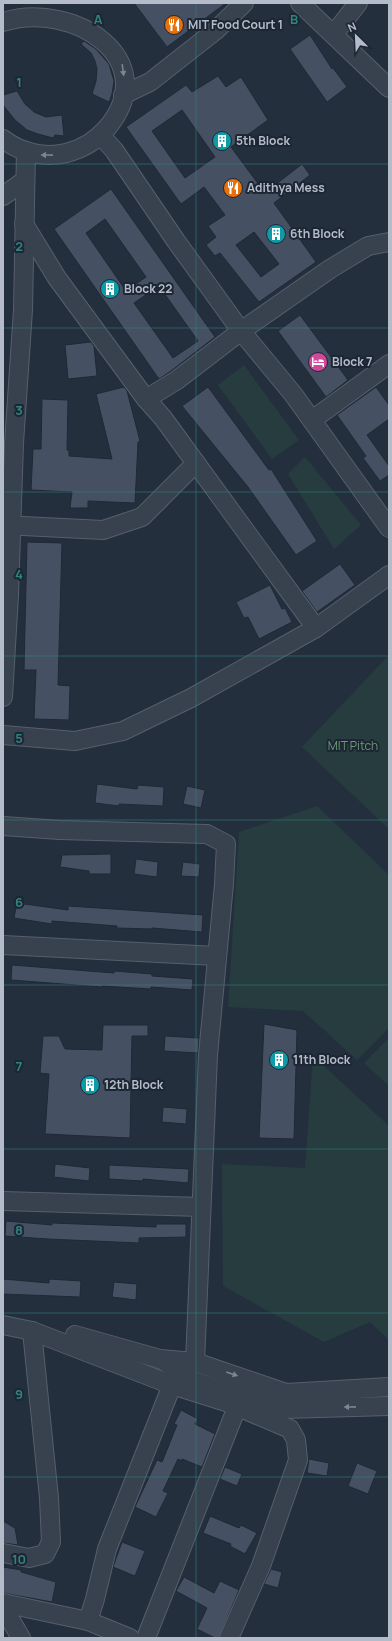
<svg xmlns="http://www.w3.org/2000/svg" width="392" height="1641" font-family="Manrope,sans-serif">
<rect width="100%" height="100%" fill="#242f3e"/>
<!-- green -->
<g fill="#263c3f">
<polygon points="244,365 299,440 272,459 218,385"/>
<polygon points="305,457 361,525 334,549 288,474"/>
<polygon points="389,655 389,829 302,747"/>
<polygon points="317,806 389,875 389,1028 357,1060 303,1011 228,1007 239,832"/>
<polygon points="389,1038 389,1086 364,1063"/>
<polygon points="313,1056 389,1126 389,1340 370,1322 324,1342 223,1286 222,1164 305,1168"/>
</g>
<!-- building -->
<g fill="#455162" stroke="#1f2835" fill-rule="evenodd">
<polygon points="134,3 226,3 167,47"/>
<polygon points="310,35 332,69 333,68 347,87 327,102 290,49"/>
<polygon points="84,41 96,49 109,64 114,81 112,94 109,102 92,94 96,81 97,69 95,61 91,53 81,44"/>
<path d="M218,76L226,87L241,77L268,120L231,147L262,189L263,188L266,192L302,164L310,175L274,203L316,262L259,302L220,253L215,256L206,245L216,237L208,226L225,215L204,187L181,204L126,127L186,85L192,92ZM182,110L215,157L185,178L152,131ZM254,232L279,264L261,277L236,245Z"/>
<polygon points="17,91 25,104 34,112 46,117 62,115 64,136 55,135 53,138 38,134 27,130 15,120 3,105 3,95"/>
<path d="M111,189L215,337L171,371L159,379L54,229ZM105,219L146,277L126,291L86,233ZM159,286L198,341L173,358L134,303Z"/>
<polygon points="300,315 348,380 326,397 278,331"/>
<polygon points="91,342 94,346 97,376 68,379 65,345"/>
<polygon points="124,387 127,391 140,441 138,442 135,503 88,501 88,508 70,508 72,492 31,490 33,449 41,449 42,399 68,400 67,450 69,450 69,456 112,459 96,394"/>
<polygon points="208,387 269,470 271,469 317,541 296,555 248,487 182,406"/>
<polygon points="376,387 389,405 389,419 367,435 389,466 389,475 380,481 363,458 366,456 337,415"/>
<polygon points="27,542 62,543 58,685 70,686 69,720 34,719 36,670 24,670"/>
<polygon points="340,564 355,585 317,612 302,591"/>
<polygon points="270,585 282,609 285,608 292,622 259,639 248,617 244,618 236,602"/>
<polygon points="97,784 137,789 138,785 164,787 163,806 119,804 119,806 95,803"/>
<polygon points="187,786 205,790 201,808 183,804"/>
<polygon points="111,854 111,874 89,874 89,871 60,867 62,855"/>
<polygon points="136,859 158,862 157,877 134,874"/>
<polygon points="183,862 200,864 199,877 181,876"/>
<polygon points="17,903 68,910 68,906 203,915 202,932 152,928 152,929 117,928 117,926 52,921 52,924 14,918"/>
<polygon points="12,965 114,973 114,971 152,974 152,976 193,979 192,990 151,987 151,989 102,986 102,987 11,980"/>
<polygon points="264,1024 297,1030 294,1139 259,1138"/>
<polygon points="103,1025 148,1025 148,1036 132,1036 130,1138 45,1134 49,1074 40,1073 43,1036 59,1036 65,1049 102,1050"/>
<polygon points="165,1036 199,1038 198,1053 164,1051"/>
<polygon points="163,1107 187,1109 186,1124 162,1122"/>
<polygon points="55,1164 90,1168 89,1181 54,1177"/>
<polygon points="109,1165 189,1169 188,1183 143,1179 143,1181 109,1179"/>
<polygon points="6,1221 52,1225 52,1223 156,1227 156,1224 186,1224 186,1237 139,1238 139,1243 48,1239 5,1236"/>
<polygon points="3,1279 49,1283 49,1279 81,1281 80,1297 3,1294"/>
<polygon points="114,1282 137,1284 136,1300 112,1297"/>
<polygon points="181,1410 198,1419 195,1424 215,1434 202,1467 182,1459 182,1461 178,1459 163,1491 168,1493 156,1517 135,1507 157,1460 162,1462 177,1425 174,1424"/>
<polygon points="309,1459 329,1463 327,1476 307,1473"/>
<polygon points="357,1463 377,1471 368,1494 348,1486"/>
<polygon points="225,1467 242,1474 237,1486 220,1479"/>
<polygon points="210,1516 239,1528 241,1525 257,1533 245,1554 230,1546 231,1544 203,1533"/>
<polygon points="3,1521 15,1528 18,1545 3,1543"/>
<polygon points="122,1542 145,1551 135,1576 113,1567"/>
<polygon points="3,1567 21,1570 21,1572 56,1582 52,1602 3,1593"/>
<polygon points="271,1569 282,1572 278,1588 264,1584"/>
<polygon points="184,1577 214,1593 220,1581 239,1590 219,1638 215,1638 197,1629 207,1608 176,1591"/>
</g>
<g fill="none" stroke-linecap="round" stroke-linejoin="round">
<!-- minor casing -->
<g stroke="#565f6c" stroke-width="20">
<g id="minor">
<polyline points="300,3 389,88"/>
<path d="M3,22C74,0 164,60 107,128C96,141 82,149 66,153C44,158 21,153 3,139"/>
<polyline points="334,34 358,3"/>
<polyline points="123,95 150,82 215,31 244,3"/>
<polyline points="3,196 24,181"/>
<polyline points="24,224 57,278 146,399 177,380 241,331 176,241 114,150 100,135"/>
<polyline points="389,242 368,246 330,269 241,331 293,394 389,528"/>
<polyline points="312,420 389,364"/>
<polyline points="3,525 103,530 142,517 196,463"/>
<polyline points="316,628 389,575"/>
<polyline points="3,697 9,595 14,443 23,310 26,151"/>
<polyline points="3,735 75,741 123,731 191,698 316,628 163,418 146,399"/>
<polyline points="3,826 60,830 207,834 226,844 224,884 208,1055 195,1362"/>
<polyline points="3,945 217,956"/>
<polyline points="3,1201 201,1207"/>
<polyline points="3,1325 32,1331 172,1385 229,1403 290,1429 296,1440 298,1460 261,1566 229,1638"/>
<polyline points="75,1335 160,1359 195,1362 286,1393 389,1387"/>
<polyline points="162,1360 194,1381 284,1409 389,1406"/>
<polyline points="3,1553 29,1558 45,1554 51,1542 49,1498 32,1331"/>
<polyline points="3,1603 88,1621 130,1638"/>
<polyline points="3,1607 21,1638"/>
<polyline points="88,1621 95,1599 107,1549 172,1385"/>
<polyline points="146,1638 237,1407"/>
</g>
</g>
<!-- minor -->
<use href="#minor" stroke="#38414e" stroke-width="18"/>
</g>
<!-- one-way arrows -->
<defs><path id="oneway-solid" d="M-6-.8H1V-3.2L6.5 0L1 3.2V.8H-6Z"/></defs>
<g fill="#7c8592">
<use href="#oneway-solid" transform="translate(123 70) rotate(82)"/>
<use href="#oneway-solid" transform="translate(47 155) rotate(-179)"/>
<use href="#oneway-solid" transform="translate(232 1374) rotate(19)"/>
<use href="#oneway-solid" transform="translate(350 1407) rotate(179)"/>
</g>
<!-- grid -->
<path fill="none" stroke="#308480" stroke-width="1" stroke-opacity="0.55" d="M196,3V1638M3,164H389M3,328H389M3,492H389M3,656H389M3,820H389M3,985H389M3,1149H389M3,1313H389M3,1477H389"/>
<!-- icons -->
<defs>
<g id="restaurant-disc" transform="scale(1)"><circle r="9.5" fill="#e8710a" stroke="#1d2633"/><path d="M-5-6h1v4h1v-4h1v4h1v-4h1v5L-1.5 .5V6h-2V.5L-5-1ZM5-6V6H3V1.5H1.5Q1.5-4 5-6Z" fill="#fff"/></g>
<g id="building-disc" transform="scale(1)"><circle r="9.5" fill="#0f9aa8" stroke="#1d2633"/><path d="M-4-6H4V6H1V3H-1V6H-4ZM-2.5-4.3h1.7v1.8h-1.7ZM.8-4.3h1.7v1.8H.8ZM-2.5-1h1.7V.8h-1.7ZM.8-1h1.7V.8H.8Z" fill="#fff"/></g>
<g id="hotel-disc" transform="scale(1)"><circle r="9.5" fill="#d1479c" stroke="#1d2633"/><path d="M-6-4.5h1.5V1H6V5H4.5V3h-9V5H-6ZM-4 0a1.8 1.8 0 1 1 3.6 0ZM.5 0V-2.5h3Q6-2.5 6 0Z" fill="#fff"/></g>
</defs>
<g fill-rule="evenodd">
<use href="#restaurant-disc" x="174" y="25"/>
<use href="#building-disc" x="222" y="141"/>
<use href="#restaurant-disc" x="233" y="188"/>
<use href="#building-disc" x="276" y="234"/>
<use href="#building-disc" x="110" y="289"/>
<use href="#hotel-disc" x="318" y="362"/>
<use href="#building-disc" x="279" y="1060"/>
<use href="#building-disc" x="90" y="1085"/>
</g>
<g text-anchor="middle" stroke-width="4" stroke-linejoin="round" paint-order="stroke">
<!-- poi labels -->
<g font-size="12" font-weight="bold" fill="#b4bcc9" stroke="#1d2633" text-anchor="start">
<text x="188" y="29">MIT Food Court 1</text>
<text x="236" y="145">5th Block</text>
<text x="247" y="192">Adithya Mess</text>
<text x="290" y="238">6th Block</text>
<text x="124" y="293">Block 22</text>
<text x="332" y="366">Block 7</text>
<text x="293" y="1064">11th Block</text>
<text x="104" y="1089">12th Block</text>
</g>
<!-- park labels -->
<g font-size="12" fill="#6b9a76" stroke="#1d2633">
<text x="353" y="750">MIT Pitch</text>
</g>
</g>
<g font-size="13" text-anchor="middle" font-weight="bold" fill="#308480" stroke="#1d2633" stroke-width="4" stroke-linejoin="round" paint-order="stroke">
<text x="98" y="24">A</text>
<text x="294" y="24">B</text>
<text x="19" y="87">1</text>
<text x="19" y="251">2</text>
<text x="19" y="415">3</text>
<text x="19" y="579">4</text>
<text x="19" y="743">5</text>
<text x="19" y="907">6</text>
<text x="19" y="1071">7</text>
<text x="19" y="1235">8</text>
<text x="19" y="1399">9</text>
<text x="19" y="1564">10</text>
</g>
<!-- border -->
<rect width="392" height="1641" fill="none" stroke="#b4bcc9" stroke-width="8"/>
<!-- north arrow -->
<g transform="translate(356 36) rotate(336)" stroke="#1d2633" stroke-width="3" paint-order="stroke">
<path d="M0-3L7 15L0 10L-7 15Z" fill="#b4bcc9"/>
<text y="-6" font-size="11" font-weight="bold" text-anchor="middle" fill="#b4bcc9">N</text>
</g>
</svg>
